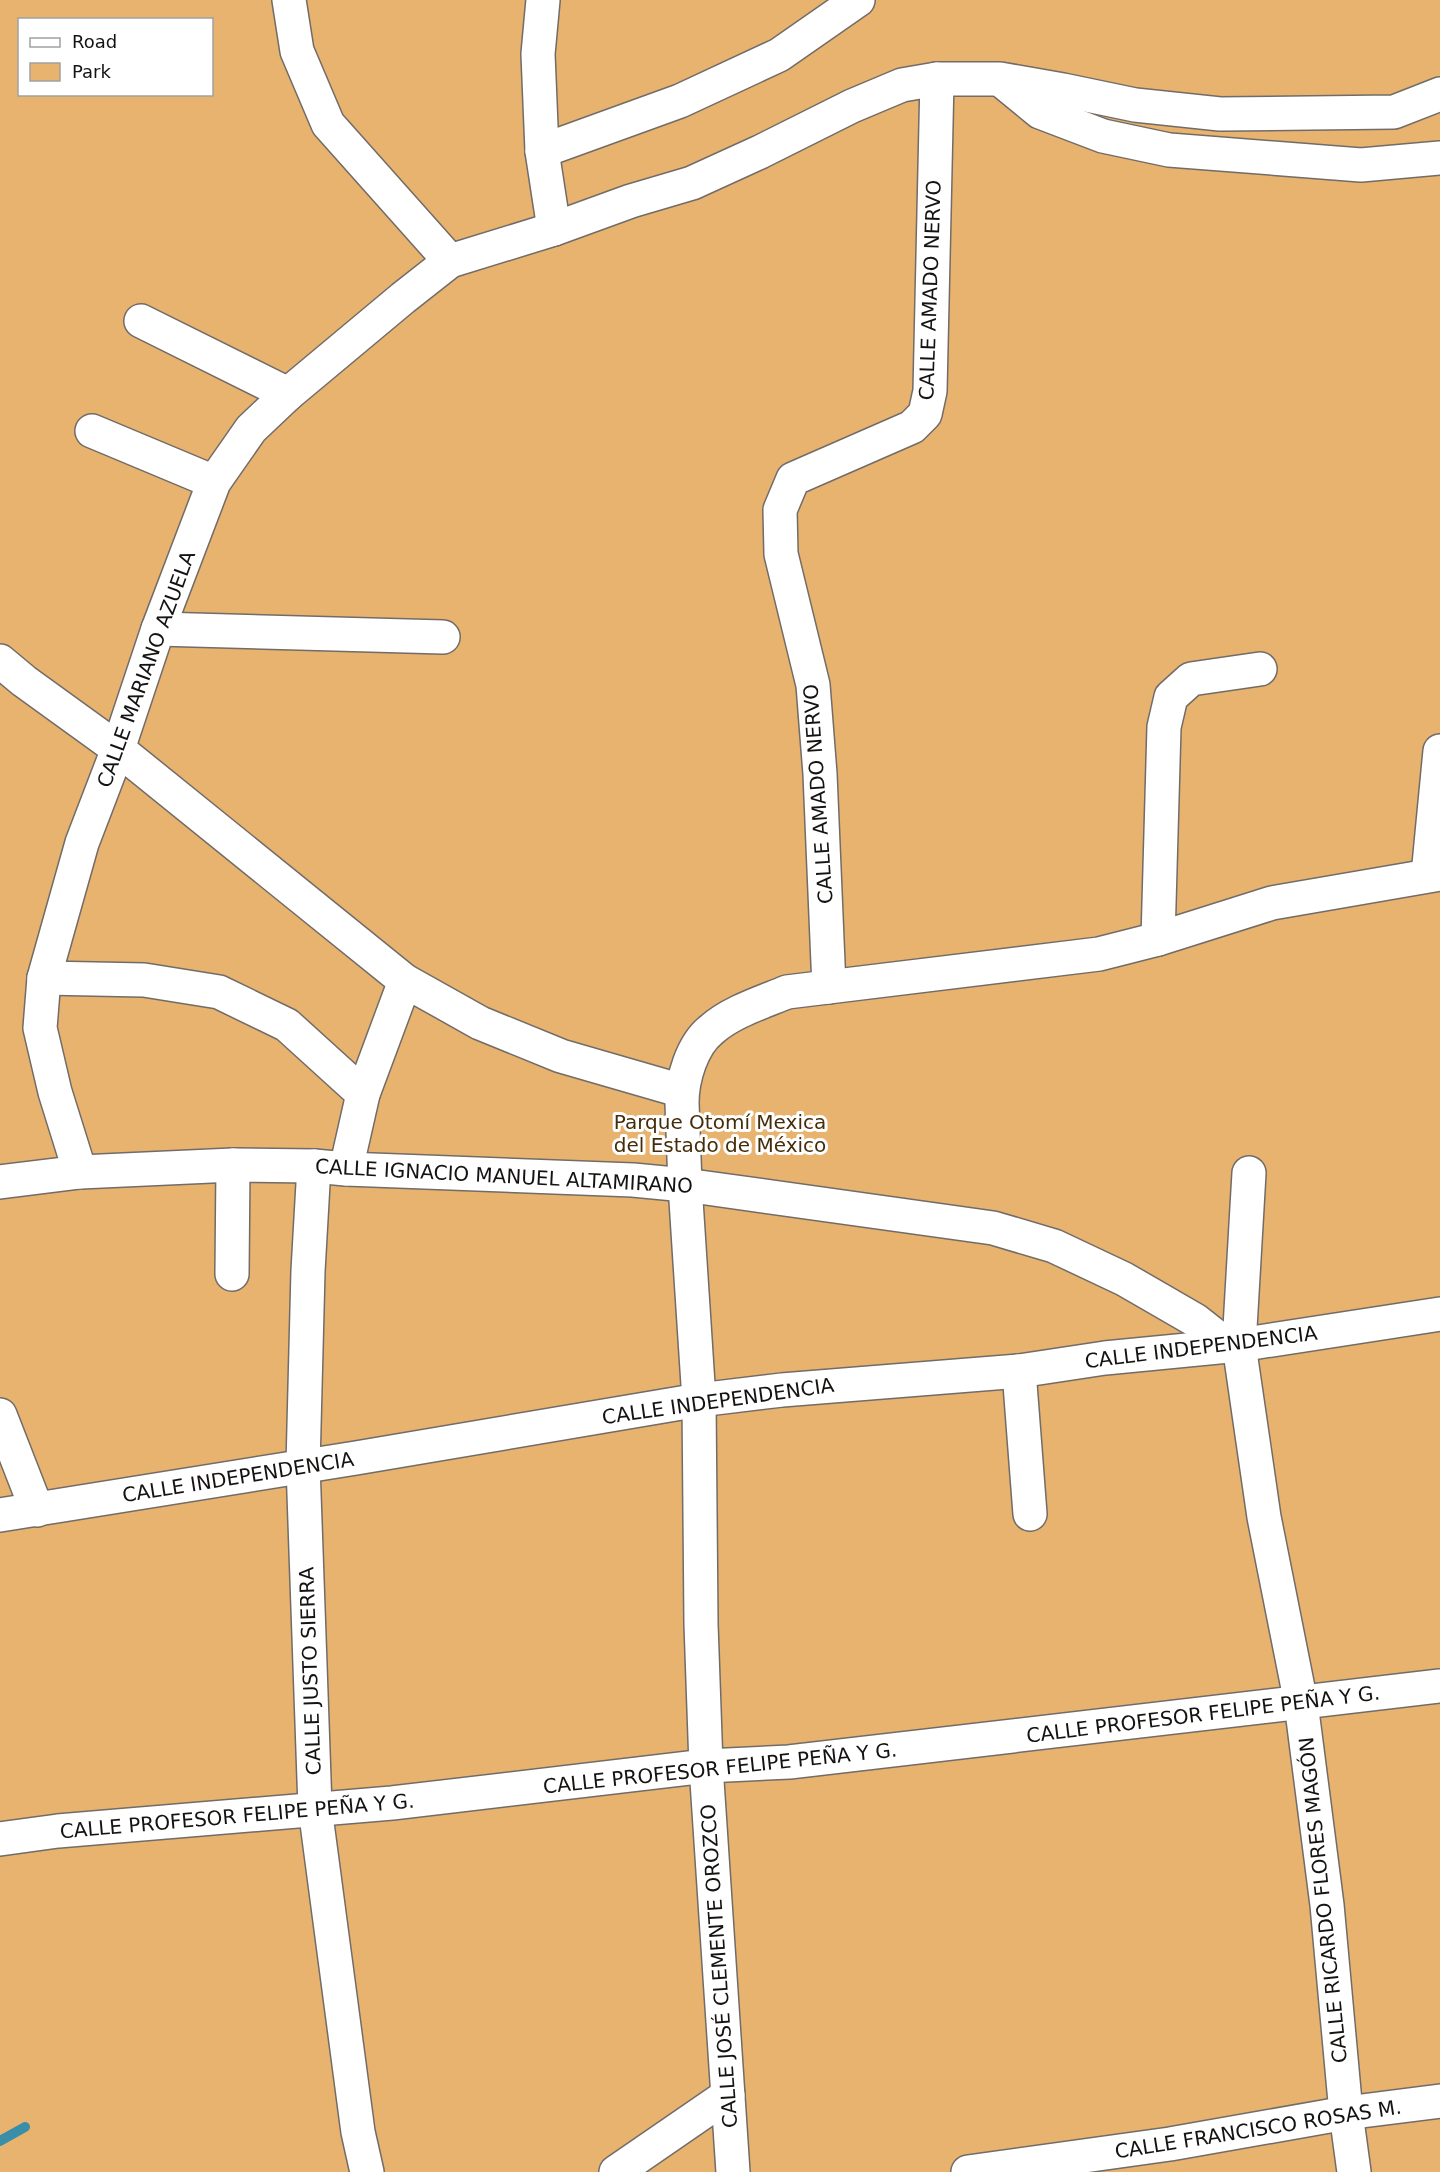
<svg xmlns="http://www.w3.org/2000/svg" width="1440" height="2172" font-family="'DejaVu Sans',sans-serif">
<rect width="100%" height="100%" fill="#e9e3dd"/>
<!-- green -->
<path fill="#e8b26f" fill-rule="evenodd" d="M0,0H1440V2172H0ZM20,20H212V94H20Z"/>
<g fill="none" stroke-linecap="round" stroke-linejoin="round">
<!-- stream -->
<polyline stroke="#398ea8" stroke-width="10" points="0,2141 25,2127"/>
<!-- street casing -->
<g stroke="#716c67" stroke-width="36">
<g id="street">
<polyline points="289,0 297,51 328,124 450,261"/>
<polyline points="543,0 538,54 542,151 554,229"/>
<polyline points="1001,80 1040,112 1103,136 1169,150 1361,165 1440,158"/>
<polyline points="542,151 680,101 779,55 858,0"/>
<polyline points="141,321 288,394"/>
<polyline points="92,431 214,482"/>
<polyline points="158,629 443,637"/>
<polyline points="0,661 24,681 118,749 405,981 480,1023 561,1056 682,1091"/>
<polyline points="1428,875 1440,751"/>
<polyline points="1158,939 1164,727 1171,697 1191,679 1260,669"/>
<polyline points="44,978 144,980 219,992 287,1025 363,1094"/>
<polyline points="829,987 820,774 813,685 781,554 780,510 793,479 912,427 925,414 930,391 937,79"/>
<polyline points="314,1166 308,1271 303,1465 315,1808 358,2132 367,2172"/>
<polyline points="346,1169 363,1094 405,981"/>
<polyline points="80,1172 55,1092 40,1028 44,978 82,843 118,749 158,629 214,482 251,429 288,394 403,298 450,261 554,229 631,201 692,183 760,152 852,106 902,85 937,79 1000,79 1063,90 1135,105 1220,114 1394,112 1440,94"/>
<polyline points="1249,1173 1239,1345 1264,1517 1301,1703 1327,1905 1346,2113 1354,2172"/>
<polyline points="0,1182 80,1172 233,1165 314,1166 346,1169 633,1180 685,1185 993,1228 1054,1246 1124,1279 1195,1320 1228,1346"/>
<polyline points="232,1274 233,1165"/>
<polyline points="1019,1371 1030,1514"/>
<polyline points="0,1415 37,1510"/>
<polyline points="0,1515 356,1458 699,1400 782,1390 1019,1371 1105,1358 1239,1345 1440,1314"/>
<polyline points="0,1839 58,1831 392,1803 706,1766 789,1762 1440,1686"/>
<polyline points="616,2172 728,2095"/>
<path d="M733,2172L706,1766L701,1624L699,1400L685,1185L682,1103C682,1079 692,1045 711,1030C731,1012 763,1002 787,992L1099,954L1158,939L1272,903L1440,874"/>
<polyline points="968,2172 1170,2144 1346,2113 1440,2101"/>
</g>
</g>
<!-- street -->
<use href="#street" stroke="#fff" stroke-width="33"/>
</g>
<g text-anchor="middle" stroke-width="6" stroke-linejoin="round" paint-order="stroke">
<!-- street labels -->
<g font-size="20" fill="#151311" stroke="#fff">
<text transform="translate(930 290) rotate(-88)" y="7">CALLE AMADO NERVO</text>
<text transform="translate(146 669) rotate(-70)" y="7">CALLE MARIANO AZUELA</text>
<text transform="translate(818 794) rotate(-94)" y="7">CALLE AMADO NERVO</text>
<text transform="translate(504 1176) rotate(3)" y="7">CALLE IGNACIO MANUEL ALTAMIRANO</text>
<text transform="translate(1201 1347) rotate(-7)" y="7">CALLE INDEPENDENCIA</text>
<text transform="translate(718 1401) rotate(-8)" y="7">CALLE INDEPENDENCIA</text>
<text transform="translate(238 1477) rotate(-9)" y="7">CALLE INDEPENDENCIA</text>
<text transform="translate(310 1671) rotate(-92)" y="7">CALLE JUSTO SIERRA</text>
<text transform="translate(1203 1714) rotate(-7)" y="7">CALLE PROFESOR FELIPE PEÑA Y G.</text>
<text transform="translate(720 1768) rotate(-6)" y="7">CALLE PROFESOR FELIPE PEÑA Y G.</text>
<text transform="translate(237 1816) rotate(-5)" y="7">CALLE PROFESOR FELIPE PEÑA Y G.</text>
<text transform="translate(1323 1900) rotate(-96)" y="7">CALLE RICARDO FLORES MAGÓN</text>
<text transform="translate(719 1966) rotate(-94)" y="7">CALLE JOSÉ CLEMENTE OROZCO</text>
<text transform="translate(1258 2129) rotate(-9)" y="7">CALLE FRANCISCO ROSAS M.</text>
</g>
<!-- park labels -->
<g font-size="20" fill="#452d0a" stroke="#fff">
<text x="720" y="1129">Parque Otomí Mexica<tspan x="720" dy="23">del Estado de México</tspan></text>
</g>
</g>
<!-- legend -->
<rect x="18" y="18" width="195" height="78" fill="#ffffff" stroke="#a1a1a0" stroke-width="1.5"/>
<rect x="30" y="38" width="30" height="9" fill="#ffffff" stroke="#a1a1a0" stroke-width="1.5"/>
<text x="72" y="48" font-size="18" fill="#151311">Road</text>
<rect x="30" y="63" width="30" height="18" fill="#e8b26f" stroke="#a1a1a0" stroke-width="1.5"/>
<text x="72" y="78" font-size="18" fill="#151311">Park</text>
</svg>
